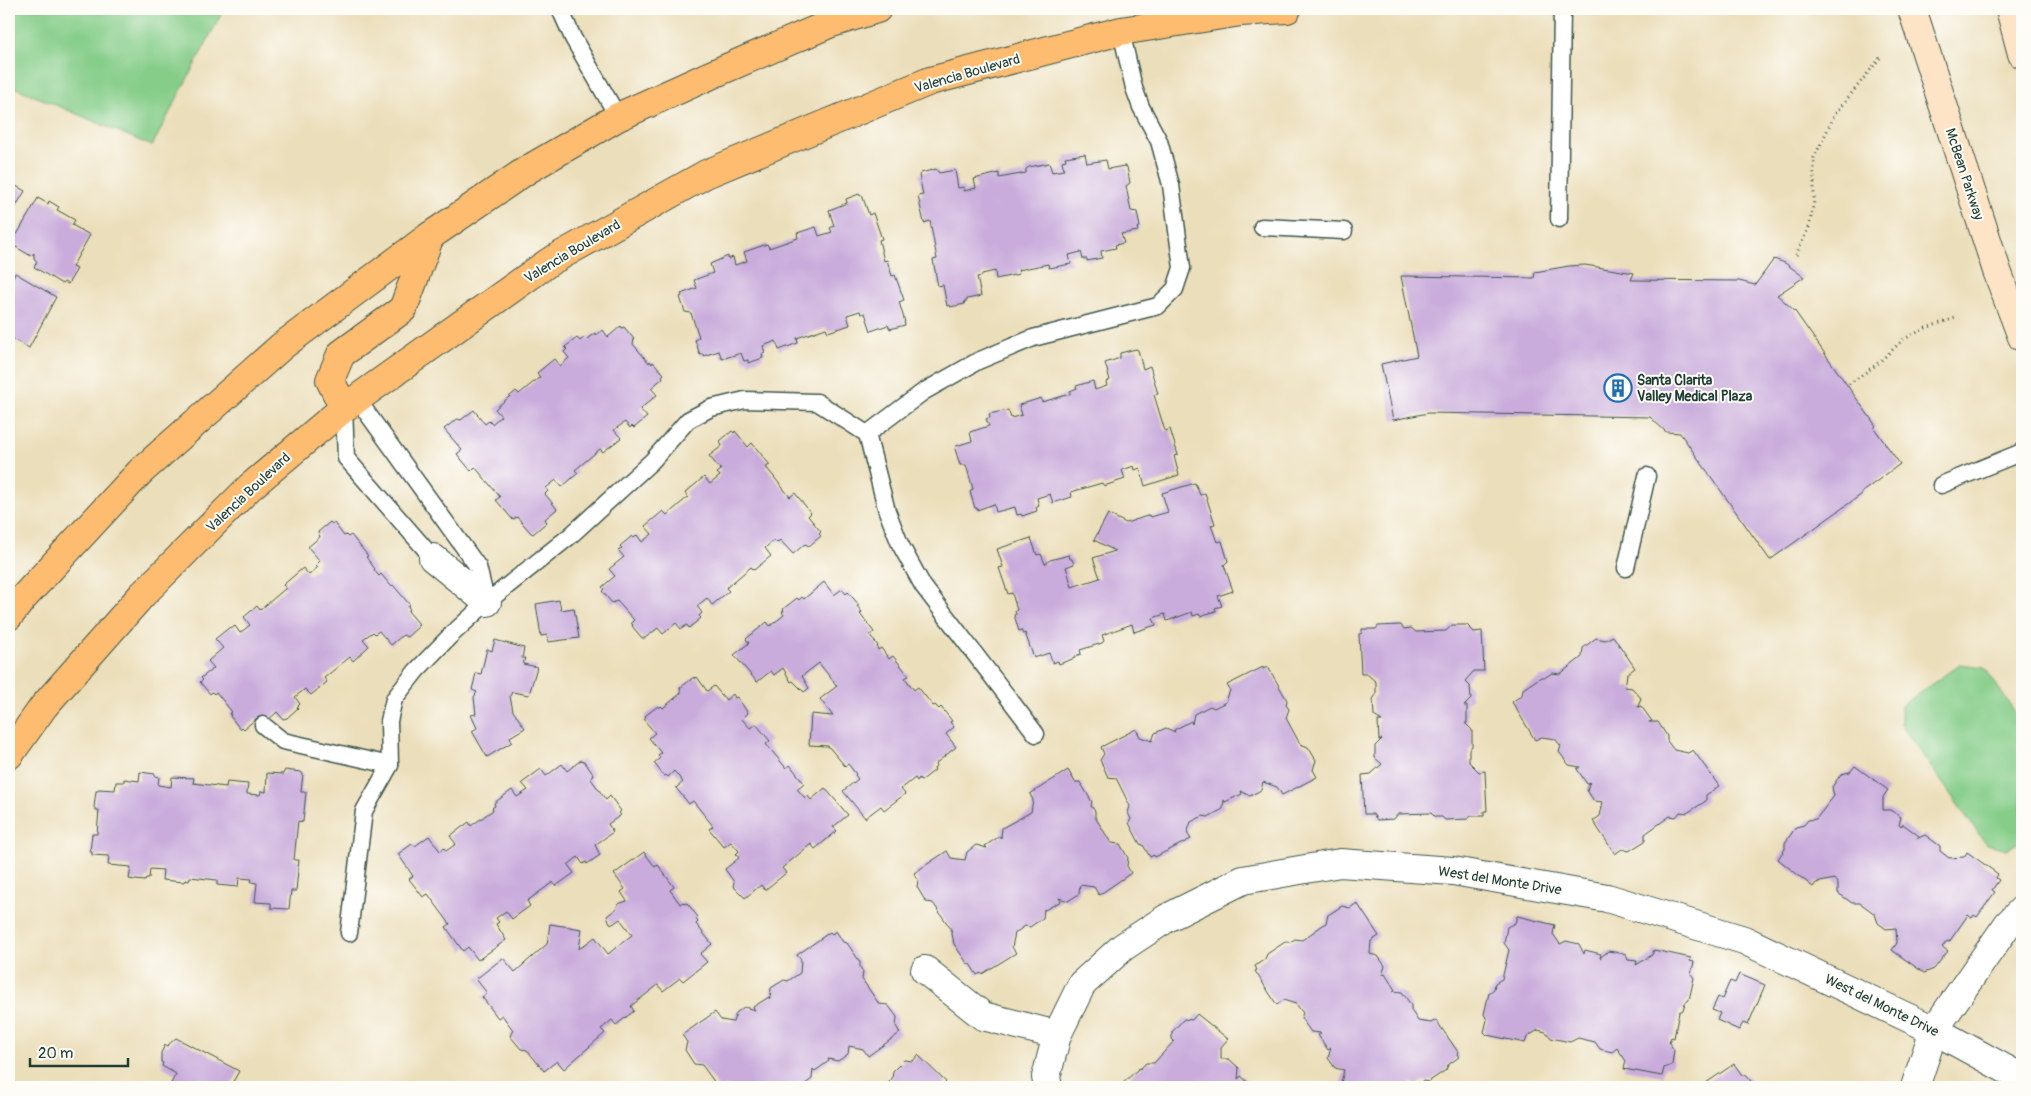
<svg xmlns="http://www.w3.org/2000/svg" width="2031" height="1096" font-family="Pangolin,sans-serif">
<rect width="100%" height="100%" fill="#fdfcf7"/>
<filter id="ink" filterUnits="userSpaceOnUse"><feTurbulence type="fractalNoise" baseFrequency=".02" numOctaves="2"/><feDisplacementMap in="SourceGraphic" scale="10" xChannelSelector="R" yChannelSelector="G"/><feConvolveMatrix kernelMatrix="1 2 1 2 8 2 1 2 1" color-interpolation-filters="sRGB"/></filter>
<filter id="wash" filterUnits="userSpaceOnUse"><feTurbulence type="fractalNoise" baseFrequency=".0096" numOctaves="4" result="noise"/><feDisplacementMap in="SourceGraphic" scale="20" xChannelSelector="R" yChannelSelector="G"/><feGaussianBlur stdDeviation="1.12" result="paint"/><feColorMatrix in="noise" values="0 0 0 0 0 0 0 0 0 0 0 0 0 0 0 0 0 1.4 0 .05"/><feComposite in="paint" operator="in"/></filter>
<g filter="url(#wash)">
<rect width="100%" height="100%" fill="#ebdeba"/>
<!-- green -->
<g fill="#85cd89" stroke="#52855e">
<polygon points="9,9 224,9 152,146 9,85"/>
<polygon points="1960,664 1984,667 2022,722 2022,840 2008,849 1986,844 1901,725 1901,706"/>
</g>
<g id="blocks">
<!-- building -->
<g fill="#c9acdc">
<polygon points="1085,154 1087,163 1106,160 1108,169 1124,166 1127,167 1130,183 1126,186 1131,211 1137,212 1140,227 1137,228 1138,231 1121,234 1124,243 1115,245 1116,248 1101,251 1102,258 1087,261 1087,259 1083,259 1081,252 1069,255 1071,264 1049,268 1048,264 1018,270 1019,274 996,279 995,271 982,274 982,276 977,277 981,296 967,299 967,301 964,301 965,304 950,307 949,305 947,306 943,285 938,286 933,260 937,259 930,221 924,223 918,196 923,195 919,175 921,173 936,169 939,173 955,170 958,188 964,187 964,191 976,188 974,179 999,173 999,178 1026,173 1026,169 1029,167 1049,163 1052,172 1064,170 1062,161 1066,160 1065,157"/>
<polygon points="9,176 12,177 9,182 25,191 9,218"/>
<polygon points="859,194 860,196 862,195 869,215 873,213 882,239 879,240 884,261 887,260 892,276 895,275 904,300 899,302 905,322 904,322 905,325 890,329 888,325 871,331 865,313 861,314 860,311 847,315 850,325 828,332 826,328 797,338 798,343 779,350 776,341 763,346 765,353 762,354 763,358 748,363 748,360 744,361 741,353 722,359 719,351 703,356 703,354 700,355 695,340 699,337 691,313 685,312 680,297 682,296 681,294 697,288 694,280 713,273 710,264 728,256 728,259 733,257 735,265 747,261 744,252 767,244 769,248 798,238 797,233 816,227 819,236 832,232 830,228 834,226 829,210 847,203 846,199"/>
<polygon points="38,198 48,204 49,201 59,207 57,210 75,220 72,225 90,235 72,267 77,269 68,284 64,282 62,284 34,267 37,262 34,258 34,253 31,256 9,243 12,237 15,238"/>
<polygon points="1774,259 1785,263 1804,277 1777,295 1794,310 1876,426 1874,428 1900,464 1862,492 1862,494 1770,560 1680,433 1666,432 1650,417 1428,413 1393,420 1381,364 1417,356 1401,276 1534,278 1535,272 1569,266 1585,265 1634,273 1631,280 1739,281 1755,285"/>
<polygon points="15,273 56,297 29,348 9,337 9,277 12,279"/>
<polygon points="621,326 622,328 624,327 634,339 633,344 649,363 650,361 652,364 653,362 664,374 662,376 663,378 651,388 657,395 640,409 647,417 634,428 632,426 630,428 625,422 614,430 621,438 603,452 600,449 575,470 578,473 562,487 556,480 546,488 548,491 545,494 557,509 545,519 547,522 533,534 531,533 517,517 513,520 496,500 500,497 475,467 471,471 457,454 462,450 444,429 457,419 461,420 474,410 485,424 489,421 492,424 501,416 495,409 516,391 519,394 540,377 537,373 554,359 560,366 569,358 564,352 567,349 565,347 577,338 580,341 585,337 587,339 595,333 596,335 603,330 608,337"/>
<polygon points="1136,349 1138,350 1143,369 1150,366 1158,394 1154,395 1165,431 1170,429 1178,455 1174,456 1179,475 1145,486 1140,468 1135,470 1134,466 1122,470 1125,479 1104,486 1102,483 1071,492 1072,497 1053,503 1050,494 1037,498 1039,506 1036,508 1037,511 1022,516 1021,514 1017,515 1015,507 996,512 994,504 977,510 977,508 975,508 970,492 973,489 966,465 960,465 955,449 956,446 972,441 970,432 989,426 986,419 990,418 989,414 1008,410 1011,418 1022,415 1019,405 1041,398 1042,402 1070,394 1070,391 1077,388 1076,386 1093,381 1095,390 1107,386 1106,382 1110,380 1105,363 1120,358 1120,353"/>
<polygon points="732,431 734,433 735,431 748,447 752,443 770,465 766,467 790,497 795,493 811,513 808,516 821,532 819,534 821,536 809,546 805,544 793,554 780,540 777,543 774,540 765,548 771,556 754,570 751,567 726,588 729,591 712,605 707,598 697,606 702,613 699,616 701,618 689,628 687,625 681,629 676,623 663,634 658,628 645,638 642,638 632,626 633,625 631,623 634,620 617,601 612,603 602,591 604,589 602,587 615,576 609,569 624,557 618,550 622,548 620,546 632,536 634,538 637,535 642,542 652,534 645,526 663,511 667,515 688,497 685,493 704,477 710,484 720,476 717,473 721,470 709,456 722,446 720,441"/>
<polygon points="1195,483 1200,495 1205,493 1215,524 1211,525 1217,542 1222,541 1228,561 1224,565 1233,591 1218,596 1222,606 1215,608 1216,611 1200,616 1199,614 1193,616 1192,612 1167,621 1165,614 1153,618 1156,625 1134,632 1132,624 1102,635 1104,641 1102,643 1080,650 1081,654 1075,656 1075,658 1059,664 1058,661 1053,663 1049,653 1034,658 1025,633 1023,634 1021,630 1019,631 1014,615 1016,614 1015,611 1017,610 1012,593 1008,594 999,568 1003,567 997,549 1031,538 1037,555 1041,554 1045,564 1050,560 1069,555 1070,559 1072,559 1074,564 1066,567 1072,587 1100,578 1093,558 1115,551 1094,540 1108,514 1126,523 1150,515 1151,517 1168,512 1162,493"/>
<polygon points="330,522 332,524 334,523 344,536 346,535 348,537 351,535 368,556 366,557 375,569 374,570 379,576 381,574 391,586 393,585 410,605 408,606 410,610 408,611 419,624 417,625 419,626 407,637 403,635 391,645 379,631 375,634 373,632 363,639 369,646 353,661 350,657 324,678 327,682 311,695 305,689 295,697 300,704 297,707 298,708 287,718 283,719 277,712 263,725 257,718 244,729 242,727 240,729 230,716 231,715 229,714 232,712 216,692 214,694 212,692 210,694 200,682 203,680 201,678 214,668 208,661 223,648 215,639 230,627 231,629 235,626 240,633 250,625 244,617 257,606 260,610 286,588 283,585 303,568 309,575 318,567 316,565 320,561 308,547 320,537 318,532"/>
<polygon points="824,582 834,595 842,589 846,594 848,592 859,605 857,606 862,612 860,614 874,632 870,635 878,646 877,647 878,650 881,648 889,659 893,656 909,676 905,678 914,690 918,687 933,706 935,705 939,709 941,707 952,721 950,722 954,727 946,734 956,747 935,764 936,766 934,768 935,770 921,781 919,778 917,781 915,778 901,789 905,794 884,810 881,806 865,818 843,791 858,779 855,775 856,774 848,764 845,766 828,746 809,745 811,714 833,716 820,699 837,686 819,663 802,676 809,688 804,692 793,681 791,682 783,668 774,675 771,671 757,682 734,655 749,643 746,639 767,622 770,626 784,615 782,612 784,611 783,609 797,598 799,600 802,597 804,599"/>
<polygon points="559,600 561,610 574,608 579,638 548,642 547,635 541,636 536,604"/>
<polygon points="1401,625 1404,629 1411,628 1416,632 1446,631 1452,625 1467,625 1474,632 1482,631 1484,671 1474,671 1465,681 1470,686 1471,699 1464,706 1467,706 1467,723 1465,723 1472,730 1472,746 1469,750 1469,762 1479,772 1485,771 1487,811 1484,811 1484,816 1471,816 1468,819 1445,820 1442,817 1435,817 1431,813 1398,814 1394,819 1377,820 1373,814 1364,814 1362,775 1371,774 1382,764 1375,758 1375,746 1382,739 1379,740 1378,721 1382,721 1374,716 1373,699 1376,695 1376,682 1367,674 1361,674 1359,634 1362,633 1362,629 1376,629 1378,626"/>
<polygon points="1613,636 1635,668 1627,674 1625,687 1632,688 1641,698 1638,707 1641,706 1652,721 1649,722 1658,722 1667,736 1667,741 1674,750 1688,753 1693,750 1719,786 1706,795 1706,801 1687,813 1680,812 1676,817 1670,816 1645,834 1645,841 1629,851 1622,849 1615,854 1593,821 1600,816 1603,802 1594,801 1587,790 1590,782 1587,784 1577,769 1580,767 1569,765 1559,752 1561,746 1555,739 1542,737 1535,740 1512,702 1522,695 1523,689 1541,677 1546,677 1552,673 1560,674 1582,657 1583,648 1596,638 1605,640"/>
<polygon points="495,640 524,648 522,658 525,658 523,664 537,667 529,695 512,692 510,696 513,711 525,728 510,737 512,742 487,757 472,731 477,728 471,715 476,714 474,697 477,692 472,690 476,673 481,674 487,649 492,651"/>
<polygon points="1263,667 1263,669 1268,667 1287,700 1286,705 1289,709 1286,718 1300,744 1308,747 1316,760 1313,770 1317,777 1282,795 1277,787 1263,782 1261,790 1250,796 1241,791 1242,794 1225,802 1224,800 1223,809 1208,817 1203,816 1191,822 1187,833 1191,839 1155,857 1154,855 1150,857 1143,845 1140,844 1129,823 1131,819 1128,813 1130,806 1116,778 1108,777 1100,760 1104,754 1101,747 1136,729 1140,737 1152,741 1155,733 1166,728 1175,732 1174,730 1191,721 1192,724 1194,714 1210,706 1214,708 1226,702 1230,690 1227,685"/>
<polygon points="694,677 695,679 697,677 707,691 714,686 726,700 733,694 735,698 737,697 748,713 742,719 750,728 756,724 770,741 766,744 786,768 790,765 804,783 797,789 805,798 808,796 811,800 825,788 848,815 833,827 837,831 815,849 811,844 782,868 786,873 765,890 761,885 745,898 733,886 734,882 725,869 739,858 736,854 739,851 731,842 724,847 709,829 713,826 693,801 689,804 676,788 683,782 674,771 668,777 666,775 664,776 654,763 660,758 658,755 661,753 649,738 655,733 644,720 646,718 645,716 658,706 659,708 661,706 663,708 681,693 680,688"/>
<polygon points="581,760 584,761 593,774 591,779 606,800 610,796 621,811 619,813 621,815 608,824 613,832 595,845 600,855 587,864 586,862 583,864 578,857 568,865 574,873 556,886 553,882 527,901 530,906 512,919 506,911 496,918 499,922 496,924 506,940 478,960 468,947 463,951 446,927 450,924 428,894 423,897 409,879 413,876 398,854 412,844 415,846 429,836 440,851 444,848 446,851 456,844 450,836 469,822 471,826 493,810 492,808 495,806 494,803 512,790 517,797 528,790 522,783 541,769 546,776 562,764 567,771"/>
<polygon points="1855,766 1888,790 1883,797 1883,810 1890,810 1901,817 1899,825 1901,827 1903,824 1919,836 1916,839 1925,835 1940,846 1940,851 1949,858 1964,857 1967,852 1998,874 1996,878 1999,880 1992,890 1995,892 1977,917 1974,915 1972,918 1968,915 1949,942 1947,941 1942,947 1948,951 1934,969 1924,973 1892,950 1897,943 1896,928 1886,929 1878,923 1875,914 1860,903 1852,903 1838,893 1838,884 1834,879 1816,883 1813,887 1778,859 1785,849 1785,843 1796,827 1804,825 1808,820 1816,819 1834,796 1832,787 1841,774 1850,772"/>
<polygon points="285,770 301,772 303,774 301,792 306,792 303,822 298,821 294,860 299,860 296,891 291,891 289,909 271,908 271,903 255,902 257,883 251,882 252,879 239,878 238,887 217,885 217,880 190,877 189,881 185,880 184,882 162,880 163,870 150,869 149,878 146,878 145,881 135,880 129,879 131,867 108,865 109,856 92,855 92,852 90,852 92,834 97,834 99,810 96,810 94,807 96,791 98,791 98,789 115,790 116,782 124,782 124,779 139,781 140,772 155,774 155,776 159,777 158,785 171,787 172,777 194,778 193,783 226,787 227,782 248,784 247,794 260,795 261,791 266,792 267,773 283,774"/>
<polygon points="1068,770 1075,782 1080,782 1092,802 1091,806 1095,811 1095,817 1111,843 1120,844 1128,858 1127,866 1131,873 1099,895 1094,887 1080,885 1079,894 1068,901 1059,898 1061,901 1045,910 1044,909 1043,918 1030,927 1025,926 1015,933 1012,947 1016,953 982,974 981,973 977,975 970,964 967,963 954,944 951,929 933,903 926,902 917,887 918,880 914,873 947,851 951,858 965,860 967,852 976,845 987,848 985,846 1000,836 1001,838 1002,828 1031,812 1033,800 1030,794"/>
<polygon points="644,852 655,867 658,865 674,887 670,890 680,904 683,902 685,904 687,903 698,917 696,919 698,922 696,924 712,944 700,954 707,962 683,981 680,978 663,991 658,985 631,1006 634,1011 616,1025 612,1020 601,1029 605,1033 564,1069 557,1061 544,1071 527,1050 521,1049 510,1036 513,1030 502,1015 498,1018 482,997 487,993 476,979 503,958 515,972 547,944 550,924 582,929 579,949 595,937 608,954 632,935 620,919 613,924 610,923 607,916 616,909 618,904 627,901 621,892 625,889 614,874"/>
<polygon points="1357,903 1379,936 1371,941 1370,954 1378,956 1385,966 1382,975 1385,974 1395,990 1393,991 1402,992 1411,1005 1411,1010 1418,1021 1431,1023 1436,1020 1458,1052 1457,1054 1459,1057 1448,1065 1446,1070 1428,1082 1423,1081 1417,1085 1411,1083 1405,1087 1334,1087 1341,1083 1344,1070 1335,1068 1328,1058 1331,1048 1328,1050 1318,1035 1321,1033 1311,1032 1301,1018 1303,1013 1296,1004 1283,1000 1277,1005 1255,971 1257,970 1255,966 1265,959 1267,954 1285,942 1290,942 1295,939 1302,940 1326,923 1328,915 1342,906 1350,908"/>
<polygon points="1517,916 1555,925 1553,934 1560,944 1566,941 1579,944 1584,954 1585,950 1601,954 1600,958 1608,951 1626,954 1628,960 1637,961 1636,965 1652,955 1654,950 1691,958 1690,961 1694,962 1691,974 1694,978 1689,1000 1685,1003 1683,1010 1679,1012 1674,1038 1671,1037 1669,1043 1674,1050 1672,1065 1664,1068 1662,1076 1624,1069 1626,1061 1617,1048 1612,1052 1600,1049 1595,1042 1578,1038 1570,1042 1551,1038 1546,1032 1538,1030 1527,1037 1525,1043 1487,1035 1484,1032 1487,1020 1484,1014 1489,993 1494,989 1495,983 1502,979 1509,950 1504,943 1507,927 1515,923"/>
<polygon points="836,931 843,942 847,943 860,962 860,967 863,972 862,979 879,1004 888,1005 897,1017 896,1026 900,1033 868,1056 863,1049 849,1046 848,1054 838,1061 828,1059 829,1061 815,1071 813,1069 812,1079 801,1087 718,1087 702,1065 694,1064 685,1050 687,1042 682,1035 715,1012 721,1020 733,1022 736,1013 744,1007 755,1010 753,1007 769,997 770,999 771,988 784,980 788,981 800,973 801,960 797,955 830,932 832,934"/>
<polygon points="1739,974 1765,985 1748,1025 1743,1023 1739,1030 1717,1020 1720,1013 1712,1010 1718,997 1722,999 1730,981 1735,983"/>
<polygon points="1197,1014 1228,1039 1221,1047 1221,1059 1229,1059 1239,1068 1238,1079 1241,1076 1253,1087 1122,1087 1121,1085 1138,1069 1141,1068 1146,1063 1154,1063 1174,1041 1172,1039 1172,1032 1184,1019 1192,1020"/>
<polygon points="176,1038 239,1071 230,1087 169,1087 176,1074 162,1066 163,1063 161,1062 161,1053 165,1045 167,1046"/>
<polygon points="918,1055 946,1082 941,1087 884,1087 892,1079 893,1071 904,1060 913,1061"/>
<polygon points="1734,1064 1742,1075 1747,1076 1755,1087 1700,1087"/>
</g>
</g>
</g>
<g filter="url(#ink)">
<use href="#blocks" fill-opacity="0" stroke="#3e5548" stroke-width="1"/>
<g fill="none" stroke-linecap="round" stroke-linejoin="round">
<!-- lane casing -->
<g stroke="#3e5548" stroke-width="19">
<g id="lane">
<polyline points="560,9 573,38 618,117"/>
<polyline points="1559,219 1562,9"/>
<polyline points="1262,227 1344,231"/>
<polyline points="357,399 478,567 486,600"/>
<polyline points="344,408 346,458 433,558"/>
<polyline points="867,434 923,392 978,361 1033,338 1158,306 1175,289 1182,268 1171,185 1159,141 1141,107 1134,88 1121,31"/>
<polyline points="1941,485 2022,452"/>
<polyline points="1626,568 1647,476"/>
<polyline points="263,725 283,741 390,765"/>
<polyline points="349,933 364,811 390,765 389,721 394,699 416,671 450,636 487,602 570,536 652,461 688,420 711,408 745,400 817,402 867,434 887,511 900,544 923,586 1036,734"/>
</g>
</g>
<!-- street casing -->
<g stroke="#3e5548" stroke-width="30">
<g id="street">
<polyline points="433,558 487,602"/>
<polyline points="925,970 983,1016 1057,1035"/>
<polyline points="1048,1087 1046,1077 1057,1035 1082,984 1123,947 1167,918 1243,880 1340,863 1453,871 1607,898 1744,940 1934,1030 2022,1078"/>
<polyline points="1915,1087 1934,1030 2008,924 2022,910"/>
</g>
</g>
<!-- secondary casing -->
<g stroke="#3e5548" stroke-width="30">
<g id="secondary">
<polyline points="1912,9 1997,271 2022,337"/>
<polyline points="2010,9 2022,54"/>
</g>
</g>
<!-- primary casing -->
<g stroke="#3e5548" stroke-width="30">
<g id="primary">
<polyline points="344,408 330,380 341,354 403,309 430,236"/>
<polyline points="9,616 23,598 140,472 282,346 430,236 527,170 618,117 713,74 829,24 877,9"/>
<polyline points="9,755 44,706 142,595 250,487 344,408 549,262 706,174 930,81 1121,31 1241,12 1287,9"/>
</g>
</g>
<!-- path -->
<g stroke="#3e5548" stroke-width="3" stroke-dasharray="1 4" stroke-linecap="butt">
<polyline points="1796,255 1809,227 1814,201 1814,158 1835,114 1880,58"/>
<polyline points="1849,384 1876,365 1904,339 1926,328 1958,317"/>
</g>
<!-- lane -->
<use href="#lane" stroke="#fff" stroke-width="16"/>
<!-- street -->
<use href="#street" stroke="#fff" stroke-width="28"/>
<!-- secondary -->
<use href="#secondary" stroke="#fee4c6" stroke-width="28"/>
<!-- primary -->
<use href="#primary" stroke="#fdbc70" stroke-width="28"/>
</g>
</g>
<!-- icons -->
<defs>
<g id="building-ring" transform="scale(1.4375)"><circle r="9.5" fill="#fdfcf7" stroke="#1f6fb2" stroke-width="1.5"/><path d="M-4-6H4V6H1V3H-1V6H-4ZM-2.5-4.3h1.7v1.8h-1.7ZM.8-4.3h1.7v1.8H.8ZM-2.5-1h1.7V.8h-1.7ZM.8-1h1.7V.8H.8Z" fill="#1f6fb2"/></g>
</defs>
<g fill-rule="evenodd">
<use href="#building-ring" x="1618" y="388"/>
</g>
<g text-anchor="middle" stroke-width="4" stroke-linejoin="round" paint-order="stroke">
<!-- street labels -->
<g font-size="14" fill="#1f3d34" stroke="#fdfcf7">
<text transform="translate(967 73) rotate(-16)" y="5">Valencia Boulevard</text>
<text transform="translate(1965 174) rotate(72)" y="5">McBean Parkway</text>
<text transform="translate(572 251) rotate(-31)" y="5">Valencia Boulevard</text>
<text transform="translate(248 492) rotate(-43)" y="5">Valencia Boulevard</text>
<text transform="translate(1500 880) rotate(9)" y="5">West del Monte Drive</text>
<text transform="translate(1882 1005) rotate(26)" y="5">West del Monte Drive</text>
</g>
<!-- poi labels -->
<g font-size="14" font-weight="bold" fill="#1f3d34" stroke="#fdfcf7" text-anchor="start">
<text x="1637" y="385">Santa Clarita<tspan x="1637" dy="16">Valley Medical Plaza</tspan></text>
</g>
</g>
<!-- margin -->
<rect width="2031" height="1096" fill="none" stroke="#fdfcf7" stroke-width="30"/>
<!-- scale -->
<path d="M30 1058v8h98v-8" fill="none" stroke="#1f3d34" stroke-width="2.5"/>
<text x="38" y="1058" font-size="15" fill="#1f3d34" stroke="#fdfcf7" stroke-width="4" paint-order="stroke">20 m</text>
</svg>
